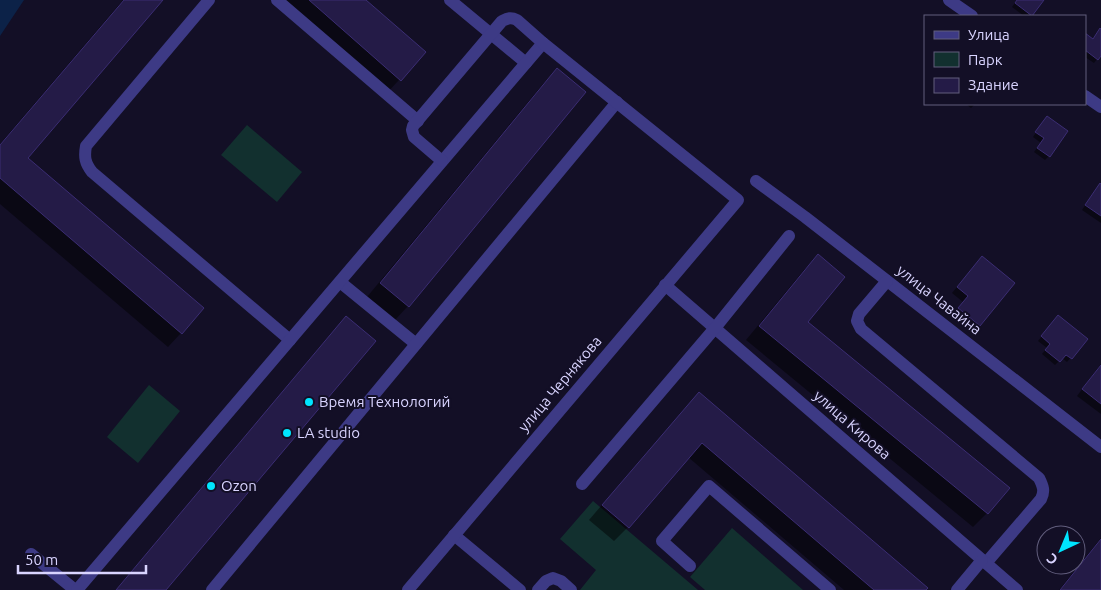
<svg xmlns="http://www.w3.org/2000/svg" width="1101" height="590" font-family="Ubuntu,sans-serif">
<rect width="100%" height="100%" fill="#130f26"/>
<!-- green -->
<g fill="#12302f">
<polygon points="247,125 302,172 277,202 221,155"/>
<polygon points="149,385 180,411 138,463 107,437"/>
<polygon points="593,501 698,590 580,590 596,570 560,539"/>
<polygon points="732,528 803,590 705,590 690,577"/>
</g>
<!-- water -->
<polygon fill="#0c2248" points="0,0 24,0 0,36"/>
<!-- shadow -->
<g fill="#0007">
<polygon points="123,0 161,0 26,158 181,333 168,347 0,204 0,144"/>
<polygon points="279,0 365,0 424,53 386,94"/>
<polygon points="1017,0 1042,0 1030,16 1024,16 1012,7"/>
<polygon points="1100,30 1101,30 1101,54 1094,63 1085,57 1085,35 1092,40"/>
<polygon points="557,70 408,306 395,320 367,297 543,84"/>
<polygon points="966,104 975,104 971,108"/>
<polygon points="1043,122 1049,156 1045,160 1034,152 1041,143 1033,137"/>
<polygon points="1101,186 1101,223 1082,210 1096,189"/>
<polygon points="818,256 806,322 987,513 973,527 746,340 804,270"/>
<polygon points="976,264 979,325 973,331 953,315 963,302 952,293"/>
<polygon points="1055,320 1086,339 1067,362 1062,358 1055,365 1042,354 1047,348 1038,341"/>
<polygon points="335,329 164,590 116,590"/>
<polygon points="1101,364 1101,414 1077,396"/>
<polygon points="699,394 925,590 844,590 688,457 628,527 614,541 589,520 685,408"/>
<polygon points="1101,538 1101,590 1059,590"/>
</g>
<!-- building -->
<g fill="#241b47" stroke="#3b2d73">
<polygon points="124,0 163,0 28,158 204,308 182,334 0,178 0,145"/>
<polygon points="309,0 366,0 426,52 401,81"/>
<polygon points="1017,0 1044,0 1032,16 1015,3"/>
<polygon points="1100,28 1101,29 1101,56 1098,60 1085,50 1085,33 1093,39"/>
<polygon points="557,68 586,92 409,307 380,283"/>
<polygon points="1047,116 1068,131 1050,157 1037,148 1044,138 1035,132"/>
<polygon points="1100,183 1101,184 1101,216 1085,205"/>
<polygon points="818,254 845,277 808,322 1010,488 988,514 759,326"/>
<polygon points="982,256 1015,283 980,326 958,308 968,296 957,287"/>
<polygon points="1058,315 1088,339 1072,359 1066,355 1060,362 1045,350 1050,344 1041,336"/>
<polygon points="346,316 376,341 166,590 116,590"/>
<polygon points="1101,365 1101,404 1082,389"/>
<polygon points="699,392 928,588 926,590 874,590 702,443 629,528 602,505"/>
<polygon points="1101,539 1101,590 1060,590"/>
</g>
<g fill="none" stroke-linecap="round" stroke-linejoin="round">
<!-- minor -->
<g stroke="#3d3a85" stroke-width="12">
<path d="M209,0L86,146C84,157 85,163 92,172L290,340"/>
<polyline points="277,0 418,121"/>
<polyline points="450,0 526,63"/>
<polyline points="949,0 972,16"/>
<polyline points="1085,96 1101,107"/>
<polyline points="756,181 805,217 1101,447"/>
<path d="M887,281L859,314L857,321L861,329L1039,478C1043,486 1045,491 1041,499L986,563"/>
<polyline points="340,282 416,344"/>
<polyline points="665,285 1017,590"/>
<polyline points="582,484 715,328 789,236"/>
<polyline points="454,535 520,590"/>
<polyline points="31,554 75,590"/>
<polyline points="690,566 662,541 709,486 830,590"/>
<polyline points="77,590 543,43"/>
<polyline points="212,590 617,102"/>
<path d="M408,590L738,200L543,43L517,20C511,17 508,18 502,21L413,126L412,130L414,137L442,161"/>
<polyline points="538,590 546,581 553,578 561,581 571,590"/>
<polyline points="957,590 982,560"/>
</g>
</g>
<!-- markers -->
<g fill="#00e5ff" stroke="#130f26" stroke-width="2">
<circle cx="309" cy="402" r="5"/>
<circle cx="287" cy="433" r="5"/>
<circle cx="211" cy="486" r="5"/>
</g>
<g text-anchor="middle" stroke-width="4" stroke-linejoin="round" paint-order="stroke">
<!-- street labels -->
<g font-size="15" fill="#d9d4ff" stroke="#130f26">
<text transform="translate(939 300) rotate(38)" y="5">улица Чавайна</text>
<text transform="translate(560 384) rotate(-50)" y="5">улица Чернякова</text>
<text transform="translate(852 425) rotate(41)" y="5">улица Кирова</text>
</g>
<!-- poi labels -->
<g font-size="15" fill="#d9d4ff" stroke="#130f26" text-anchor="start">
<text x="319" y="407">Время Технологий</text>
<text x="297" y="438">LА studio</text>
<text x="221" y="491">Ozon</text>
</g>
</g>
<!-- legend -->
<rect x="924" y="15" width="162" height="90" fill="#130f26" stroke="#625e7d"/>
<rect x="934" y="31" width="25" height="8" fill="#3d3a85" stroke="#625e7d"/>
<text x="968" y="40" font-size="15" fill="#d9d4ff">Улица</text>
<rect x="934" y="52" width="25" height="15" fill="#12302f" stroke="#625e7d"/>
<text x="968" y="65" font-size="15" fill="#d9d4ff">Парк</text>
<rect x="934" y="78" width="25" height="15" fill="#241b47" stroke="#625e7d"/>
<text x="968" y="90" font-size="15" fill="#d9d4ff">Здание</text>
<!-- north arrow -->
<g transform="translate(1061 550) rotate(224)"><circle r="24" fill="#130f26" stroke="#625e7d"/>
<path d="M0-4L9 19L0 12L-9 19Z" fill="#00e5ff"/>
<text y="-8" font-size="14" font-weight="bold" text-anchor="middle" fill="#d9d4ff">С</text>
</g>
<!-- scale -->
<path d="M18 565v8h128v-8" fill="none" stroke="#d9d4ff" stroke-width="2.5"/>
<text x="25" y="565" font-size="15" fill="#d9d4ff" stroke="#130f26" stroke-width="4" paint-order="stroke">50 m</text>
</svg>
